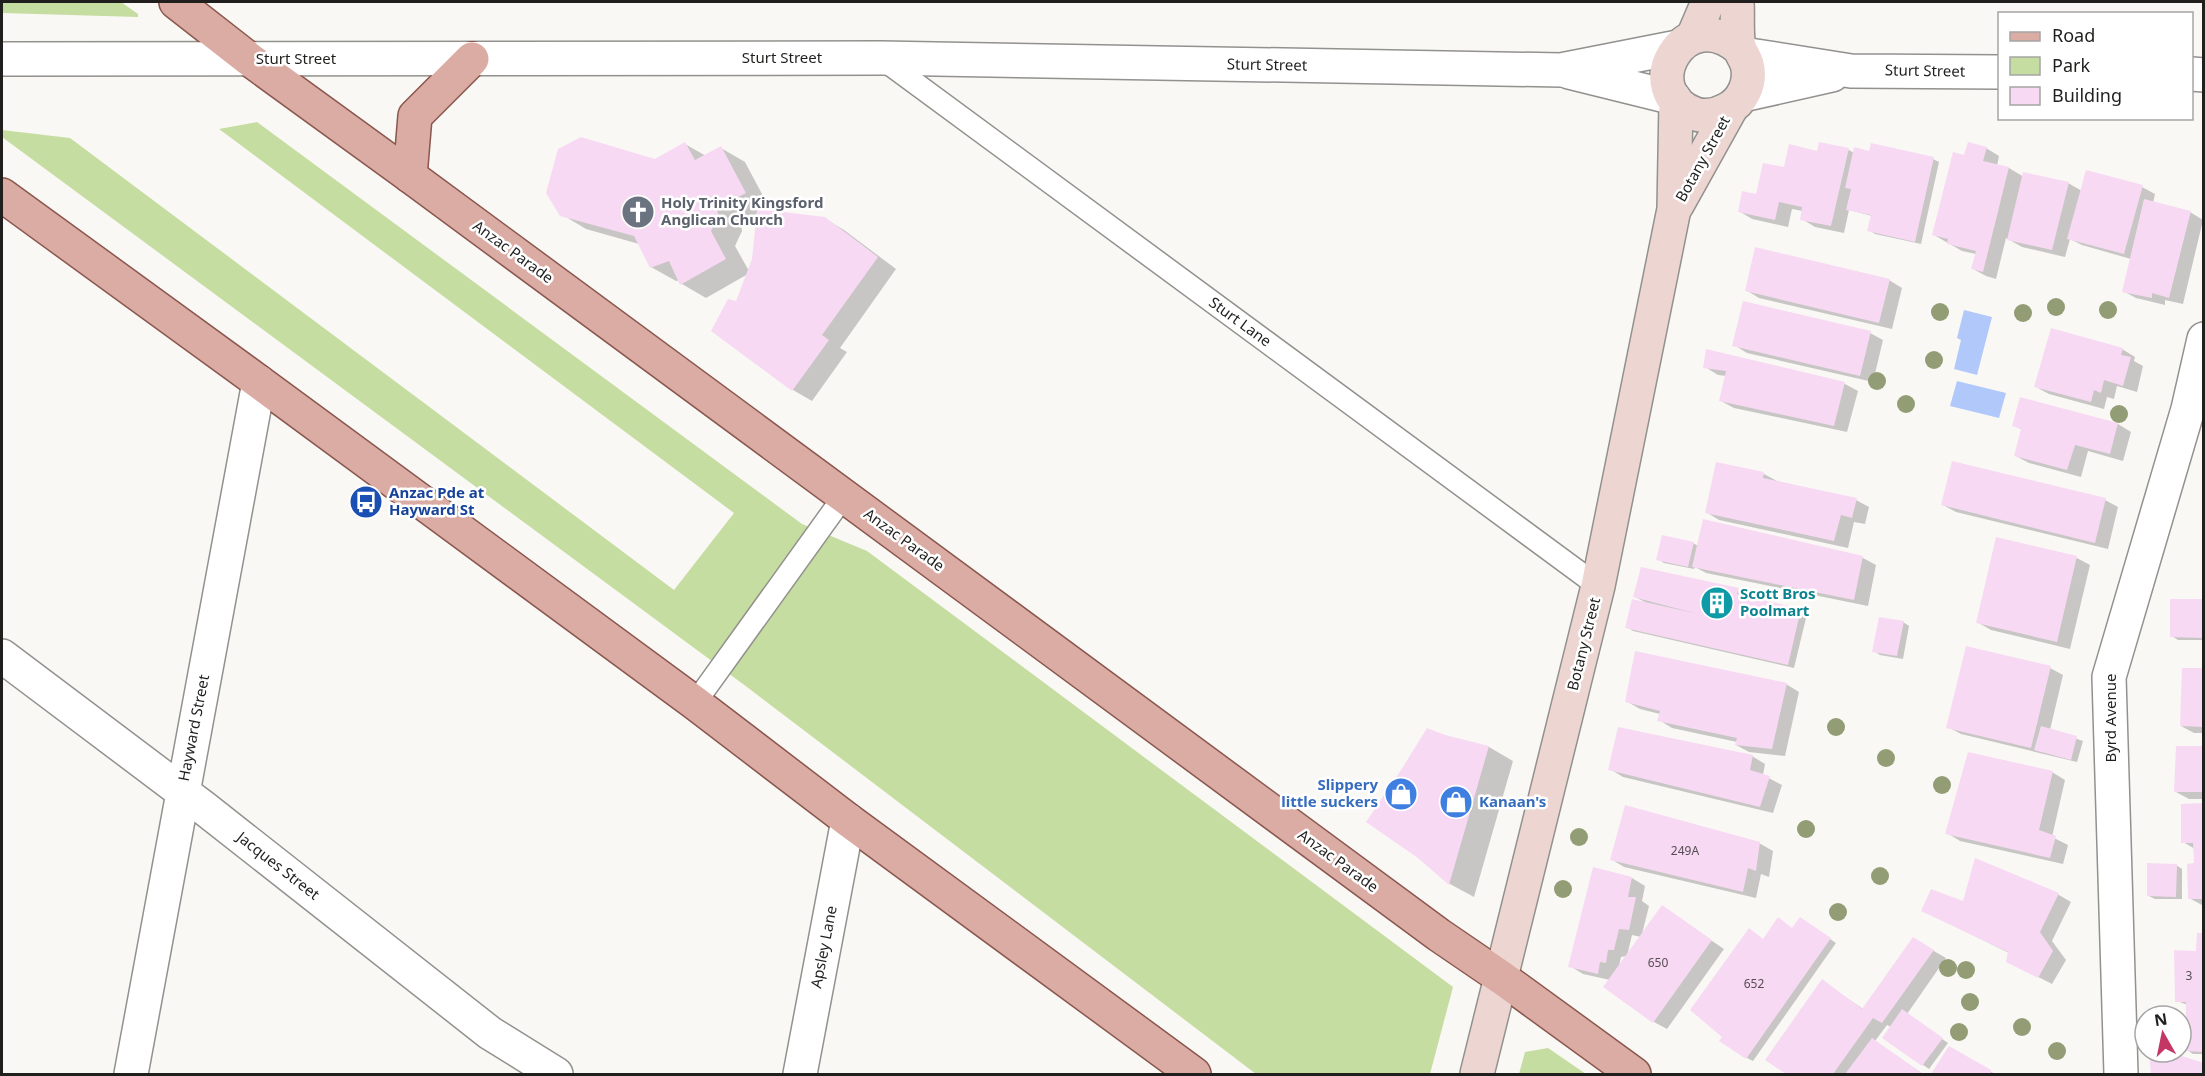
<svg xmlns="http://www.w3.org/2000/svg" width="2205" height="1076" font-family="'Noto Sans',sans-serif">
<rect width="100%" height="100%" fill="#f9f8f5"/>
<!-- green -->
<g fill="#c6dda1">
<polygon points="2,2 121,2 138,14 138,17 2,13"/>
<polygon points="257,122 802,524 867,551 1453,987 1430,1074 1256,1074 747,687 2,137 2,130 70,138 674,590 734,513 219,129"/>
<polygon points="1548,1048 1586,1074 1519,1074 1525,1052"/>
</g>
<!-- water -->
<g fill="#b1c9fa">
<polygon points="1964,310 1992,317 1977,375 1954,369 1961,340 1957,338"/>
<polygon points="1957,381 2006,393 1999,418 1950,406"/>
</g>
<!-- shadow -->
<g fill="#0003" fill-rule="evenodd">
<path d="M685,144L706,156L721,148L745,162L769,207L761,211L824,218L844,230L896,269L840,348L847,352L812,401L793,390L713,330L737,303L748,274L706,298L682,284L680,280L676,281L651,267L639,244L586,229L561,214ZM758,213L753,259L749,271L735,246L742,231L741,222Z"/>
<polygon points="1986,148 1999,156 1997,166 2009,168 2024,177 2068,183 2082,191 2142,187 2155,194 2153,203 2190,212 2203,220 2183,304 2165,300 2165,305 2136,298 2123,291 2131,259 2082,245 2070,239 2065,257 2022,247 2006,238 1996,279 1986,276 1973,269 1976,254 1962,251 1934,235 1965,157"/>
<polygon points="1849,150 1854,153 1870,152 1933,159 1939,162 1921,244 1875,234 1869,230 1872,216 1849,210 1844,233 1815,227 1802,219 1803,211 1792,209 1788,227 1752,219 1739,211 1785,169 1818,152"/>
<polygon points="1889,280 1902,288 1892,329 1759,298 1746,290"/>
<polygon points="1870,333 1883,340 1873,382 1747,353 1734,345"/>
<polygon points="2122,349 2135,357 2134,361 2143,366 2137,392 2117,386 2114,399 2107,397 2104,409 2049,394 2036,387"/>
<polygon points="1707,351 1845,384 1858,391 1847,432 1734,408 1721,401 1727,376 1718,375 1705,367"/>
<polygon points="2118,424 2131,432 2123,461 2088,451 2081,477 2029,463 2016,456 2022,430 2014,425"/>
<polygon points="1764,474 1777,481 1856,500 1869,507 1865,524 1854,522 1848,548 1719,520 1706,512"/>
<polygon points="2105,500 2118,507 2108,549 1956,512 1943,505"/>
<polygon points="1704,521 1863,558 1876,565 1868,606 1706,573 1695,567 1694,569 1664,563 1658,559 1693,543 1698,546"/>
<polygon points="2077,558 2090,565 2070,649 1991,630 1977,622"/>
<polygon points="1642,569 1738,590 1745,593 1743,597 1801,611 1807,614 1794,668 1633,631 1627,627 1645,602 1635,597"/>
<polygon points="2204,600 2204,640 2178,640 2172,636"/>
<polygon points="1903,622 1909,626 1903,659 1880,655 1874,651"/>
<polygon points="2050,668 2063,675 2050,730 2083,741 2077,762 1961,734 1948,727"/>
<polygon points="2204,670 2204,733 2194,733 2181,726"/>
<polygon points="1786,684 1799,692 1785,756 1749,752 1736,745 1737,742 1672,728 1659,720 1660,714 1640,709 1626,701"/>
<polygon points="1445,736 1489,747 1513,761 1474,897 1450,884 1419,857"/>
<polygon points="2204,748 2204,799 2189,799 2176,792"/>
<polygon points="1752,756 1765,764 1763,775 1782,785 1773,813 1623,777 1610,769"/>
<polygon points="2052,772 2065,780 2052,837 2068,845 2063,864 1960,841 1947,833"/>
<polygon points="2204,805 2204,905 2202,905 2189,898 2196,865 2195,849 2183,842"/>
<polygon points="1759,843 1773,851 1769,877 1761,874 1756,898 1624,867 1611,859"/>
<polygon points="1976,860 2059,895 2071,902 2052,941 2066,960 2052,984 2021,968 2009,953 1936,917 1964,903"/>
<polygon points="2176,865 2182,869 2182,899 2155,899 2149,896"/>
<path d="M1632,878L1645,886L1642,901L1649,906L1642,934L1662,907L1724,949L1667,1029L1654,1022L1610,980L1583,974L1570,966ZM1632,935L1641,937L1627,956ZM1626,956L1619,966L1621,957Z"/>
<polygon points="1807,923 1836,943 1753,1061 1747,1058 1764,940"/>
<polygon points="2204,934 2204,1054 2193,1054 2187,1050 2188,1005 2177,1001"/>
<polygon points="1913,939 1946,958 1907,1014 1948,1043 1929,1069 1884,1038 1891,1027 1887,1025 1875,1041 1923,1074 1788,1074 1767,1060 1822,981 1863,1009"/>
<polygon points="1949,1048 1995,1074 1933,1074"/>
<polygon points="2150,1052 2164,1052 2204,1065 2204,1074 2155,1074 2152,1073"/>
</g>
<!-- building -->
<g fill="#f8d9f3">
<polygon points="581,137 655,159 685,142 695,160 721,146 746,193 717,208 718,216 711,231 726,259 680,285 669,261 650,268 634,236 560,216 546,193 558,149"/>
<polygon points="1819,142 1849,148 1831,226 1800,220 1802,207 1779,202 1775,220 1738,212 1742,191 1756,194 1763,163 1784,167 1789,144 1817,151"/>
<polygon points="1968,142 1987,147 1983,161 2009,167 1983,272 1971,269 1976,251 1947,244 1948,239 1932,235 1953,152 1964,155"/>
<polygon points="1871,143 1934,157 1915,242 1867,231 1871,215 1846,210 1851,189 1845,188 1854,147 1869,151"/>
<polygon points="2086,170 2143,185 2124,254 2067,239"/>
<polygon points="2023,172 2069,182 2052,250 2007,240"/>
<polygon points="2144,199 2191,211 2169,298 2152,293 2152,298 2122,292"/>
<polygon points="757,209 825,217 878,257 822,335 829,340 792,391 711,331 728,299 736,301 752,259"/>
<polygon points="1755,247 1890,279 1879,323 1745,291"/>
<polygon points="1743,301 1871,331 1860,376 1732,346"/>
<polygon points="2051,328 2123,348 2121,355 2131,357 2123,386 2104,380 2101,393 2094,390 2091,402 2034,387"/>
<polygon points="1706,349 1845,382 1834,426 1719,401 1726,371 1703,368"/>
<polygon points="2020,397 2118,423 2110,454 2075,445 2067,470 2014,456 2021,429 2012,426"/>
<polygon points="1952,461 2106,498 2095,543 1941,505"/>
<polygon points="1716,462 1764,472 1763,478 1857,498 1852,518 1841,515 1834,541 1705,513"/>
<polygon points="1703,519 1863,556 1854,600 1692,567"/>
<polygon points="1662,535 1694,542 1688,567 1656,560"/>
<polygon points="1996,537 2077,556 2057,642 1976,623"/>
<polygon points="1641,567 1739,588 1737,594 1801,609 1788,665 1625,628 1632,599 1698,614 1633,597"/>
<polygon points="2170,599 2204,599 2204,638 2170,637"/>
<polygon points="1879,617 1904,621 1897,656 1872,652"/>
<polygon points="1966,646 2051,666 2031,748 1946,728"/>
<polygon points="1635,651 1787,683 1772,749 1735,745 1737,738 1657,721 1660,711 1625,702"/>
<polygon points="2182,668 2204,668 2204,727 2180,726"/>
<polygon points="2041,726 2077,736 2071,760 2034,750"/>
<polygon points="1618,727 1753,755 1750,770 1770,776 1760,807 1608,770"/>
<polygon points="1427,728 1445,735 1489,746 1449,885 1418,858 1366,822 1403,767"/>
<polygon points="2176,746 2204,746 2204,792 2174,792"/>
<polygon points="1968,752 2053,771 2039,830 2056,836 2050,858 1945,834"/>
<polygon points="2204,803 2204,899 2188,899 2187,864 2194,863 2193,843 2181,843 2181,804"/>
<polygon points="1625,805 1760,842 1756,871 1748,868 1743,892 1610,860"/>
<polygon points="1975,858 2059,893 2040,932 2053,951 2038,978 2006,962 2008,952 1921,911 1931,889 1963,901"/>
<polygon points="2147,863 2177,864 2176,897 2147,896"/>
<polygon points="1593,867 1632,877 1628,897 1636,897 1629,930 1619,929 1614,950 1608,950 1606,963 1600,962 1598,974 1568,967"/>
<polygon points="1662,905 1712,940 1653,1023 1603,987"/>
<polygon points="1778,917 1792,928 1800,917 1831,938 1746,1059 1719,1041 1722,1037 1690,1010 1749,928 1763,939"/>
<polygon points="2197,933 2204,933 2204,1052 2185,1051 2186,1002 2175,1002 2174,950 2196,951"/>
<polygon points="1913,937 1934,950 1882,1023 1873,1018 1833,1074 1786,1074 1765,1060 1822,979 1862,1009"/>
<polygon points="1902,1009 1943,1038 1922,1066 1882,1038"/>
<polygon points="1872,1038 1923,1074 1845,1074"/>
<polygon points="1949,1046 1991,1070 1991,1074 1931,1074"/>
<polygon points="2149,1052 2169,1052 2204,1063 2204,1074 2151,1074"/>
</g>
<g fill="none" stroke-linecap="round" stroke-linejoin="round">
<!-- lane casing -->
<g stroke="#92918e" stroke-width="24">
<g id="lane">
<polyline points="881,58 1598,586"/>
<polyline points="695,703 844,496"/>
</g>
</g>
<!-- street casing -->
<g stroke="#92918e" stroke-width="36">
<g id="street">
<polyline points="1743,54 1851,71 2000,72"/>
<polyline points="2,59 881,58 1561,70 1678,47"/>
<polyline points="1569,72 1674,98"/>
<polyline points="2192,74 2204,75"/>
<polyline points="1743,95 1832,75"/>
<polyline points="2,656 204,808 490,1033 556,1074"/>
<polyline points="131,1074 259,382"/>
<polyline points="800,1074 848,820"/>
<polyline points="2121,1074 2109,677 2188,409 2204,339"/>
</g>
</g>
<!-- secondary casing -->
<g stroke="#92918e" stroke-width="36">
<g id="secondary">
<path d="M1737,2C1738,16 1736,33 1739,47C1741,53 1745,58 1747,64C1752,82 1743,102 1726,110C1717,115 1705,117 1695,114C1633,91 1685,0 1740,49"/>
<polyline points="1693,37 1708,2"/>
<polyline points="1677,205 1731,108"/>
<polyline points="1477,1074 1598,586 1674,209 1676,101"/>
</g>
</g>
<!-- primary casing -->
<g stroke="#8a574e" stroke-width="36">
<g id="primary">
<polyline points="176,2 249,59 410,176 1439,935 1502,978 1634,1074"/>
<polyline points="410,176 415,116 472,59"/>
<polyline points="2,195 259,382 695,703 848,820 1194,1074"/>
</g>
</g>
<!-- lane -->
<use href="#lane" stroke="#fff" stroke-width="21"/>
<!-- street -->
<use href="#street" stroke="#fff" stroke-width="33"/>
<!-- secondary -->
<use href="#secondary" stroke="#edd6d2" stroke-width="33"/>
<!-- primary -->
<use href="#primary" stroke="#dbaca4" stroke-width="33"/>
</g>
<!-- trees -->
<g fill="#929c75">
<circle cx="2056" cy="307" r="9"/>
<circle cx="2108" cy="310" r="9"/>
<circle cx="1940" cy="312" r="9"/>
<circle cx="2023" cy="313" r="9"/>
<circle cx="1934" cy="360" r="9"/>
<circle cx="1877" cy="381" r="9"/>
<circle cx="1906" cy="404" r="9"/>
<circle cx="2119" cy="414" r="9"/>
<circle cx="1836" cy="727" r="9"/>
<circle cx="1886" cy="758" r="9"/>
<circle cx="1942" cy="785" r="9"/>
<circle cx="1806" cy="829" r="9"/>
<circle cx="1579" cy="837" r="9"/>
<circle cx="1880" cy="876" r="9"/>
<circle cx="1563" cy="889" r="9"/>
<circle cx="1838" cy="912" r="9"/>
<circle cx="1948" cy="968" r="9"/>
<circle cx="1966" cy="970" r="9"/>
<circle cx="1970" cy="1002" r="9"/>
<circle cx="2022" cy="1027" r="9"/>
<circle cx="1959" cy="1032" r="9"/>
<circle cx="2057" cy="1051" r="9"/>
</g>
<!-- icons -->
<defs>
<g id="church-disc" transform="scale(1.725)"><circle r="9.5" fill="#6b7280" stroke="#fff"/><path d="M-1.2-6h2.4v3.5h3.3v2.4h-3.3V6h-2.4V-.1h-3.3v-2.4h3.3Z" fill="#fff"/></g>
<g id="bus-disc" transform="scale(1.725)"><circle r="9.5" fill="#1a4fb4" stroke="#fff"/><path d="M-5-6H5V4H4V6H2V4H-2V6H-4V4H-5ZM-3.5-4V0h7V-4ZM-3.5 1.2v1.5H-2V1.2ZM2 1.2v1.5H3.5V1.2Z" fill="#fff"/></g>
<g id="building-disc" transform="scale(1.725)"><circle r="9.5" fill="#0f9aa8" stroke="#fff"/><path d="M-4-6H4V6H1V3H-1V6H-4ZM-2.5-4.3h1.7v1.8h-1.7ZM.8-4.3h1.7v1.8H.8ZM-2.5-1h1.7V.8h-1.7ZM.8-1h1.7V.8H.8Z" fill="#fff"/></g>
<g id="shop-disc" transform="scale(1.725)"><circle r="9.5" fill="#3f7fe0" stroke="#fff"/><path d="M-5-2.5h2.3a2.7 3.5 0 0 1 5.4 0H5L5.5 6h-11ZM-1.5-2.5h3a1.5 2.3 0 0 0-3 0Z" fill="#fff"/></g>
</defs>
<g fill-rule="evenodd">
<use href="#church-disc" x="638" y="212"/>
<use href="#bus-disc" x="366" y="502"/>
<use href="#building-disc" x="1717" y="603"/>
<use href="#shop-disc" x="1401" y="794"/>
<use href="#shop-disc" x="1456" y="802"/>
</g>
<g text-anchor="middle" stroke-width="5" stroke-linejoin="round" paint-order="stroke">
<!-- number labels -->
<g font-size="12" fill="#564e53">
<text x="1685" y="855">249A</text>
<text x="1658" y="967">650</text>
<text x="2189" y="980">3</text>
<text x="1754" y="988">652</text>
</g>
<!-- street labels -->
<g font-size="15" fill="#201f1e" stroke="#fff">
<text x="782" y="63">Sturt Street</text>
<text x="296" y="64">Sturt Street</text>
<text transform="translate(1267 65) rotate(1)" y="5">Sturt Street</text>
<text transform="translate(1925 71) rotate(1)" y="5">Sturt Street</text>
<text transform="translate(1703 159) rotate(-61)" y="5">Botany Street</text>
<text transform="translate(513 252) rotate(36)" y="5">Anzac Parade</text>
<text transform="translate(1240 322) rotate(36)" y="5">Sturt Lane</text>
<text transform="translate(904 540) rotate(36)" y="5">Anzac Parade</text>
<text transform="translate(1584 644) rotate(-76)" y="5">Botany Street</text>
<text transform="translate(2111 718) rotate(-90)" y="5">Byrd Avenue</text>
<text transform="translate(194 728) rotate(-79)" y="5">Hayward Street</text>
<text transform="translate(1338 861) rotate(36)" y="5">Anzac Parade</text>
<text transform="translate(278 866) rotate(38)" y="5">Jacques Street</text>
<text transform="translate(824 947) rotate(-79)" y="5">Apsley Lane</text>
</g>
<!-- worship labels -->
<g font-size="15" font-weight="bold" fill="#5b616d" stroke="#fff" text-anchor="start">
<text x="661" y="208">Holy Trinity Kingsford<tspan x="661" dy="17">Anglican Church</tspan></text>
</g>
<!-- transit labels -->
<g font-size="15" font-weight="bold" fill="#164399" stroke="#fff" text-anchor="start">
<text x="389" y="498">Anzac Pde at<tspan x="389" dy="17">Hayward St</tspan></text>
</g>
<!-- culture labels -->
<g font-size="15" font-weight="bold" fill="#0d838f" stroke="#fff" text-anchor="start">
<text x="1740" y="599">Scott Bros<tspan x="1740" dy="17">Poolmart</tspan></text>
</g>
<!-- shop labels -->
<g font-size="15" font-weight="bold" fill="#366cbe" stroke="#fff" text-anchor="end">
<text x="1378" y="790">Slippery<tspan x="1378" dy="17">little suckers</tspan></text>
<text x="1479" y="807" text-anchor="start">Kanaan's</text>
</g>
</g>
<!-- border -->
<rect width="2205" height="1076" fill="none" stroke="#201f1e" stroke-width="6"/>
<!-- legend -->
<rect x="1998" y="12" width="195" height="108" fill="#ffffff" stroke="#a6a5a5" stroke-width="1.5"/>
<rect x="2010" y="32" width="30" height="9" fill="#dbaca4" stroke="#a6a5a5" stroke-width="1.5"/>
<text x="2052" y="42" font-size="18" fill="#201f1e">Road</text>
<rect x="2010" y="57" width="30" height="18" fill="#c6dda1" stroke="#a6a5a5" stroke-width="1.5"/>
<text x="2052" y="72" font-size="18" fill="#201f1e">Park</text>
<rect x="2010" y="87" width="30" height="18" fill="#f8d9f3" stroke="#a6a5a5" stroke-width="1.5"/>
<text x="2052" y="102" font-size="18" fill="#201f1e">Building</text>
<!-- north arrow -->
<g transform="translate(2163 1034) rotate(351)"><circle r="28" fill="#ffffff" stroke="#a6a5a5" stroke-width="1.5"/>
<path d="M0-4.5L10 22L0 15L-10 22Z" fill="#c43764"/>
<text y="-9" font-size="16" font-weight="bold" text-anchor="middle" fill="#201f1e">N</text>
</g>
</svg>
